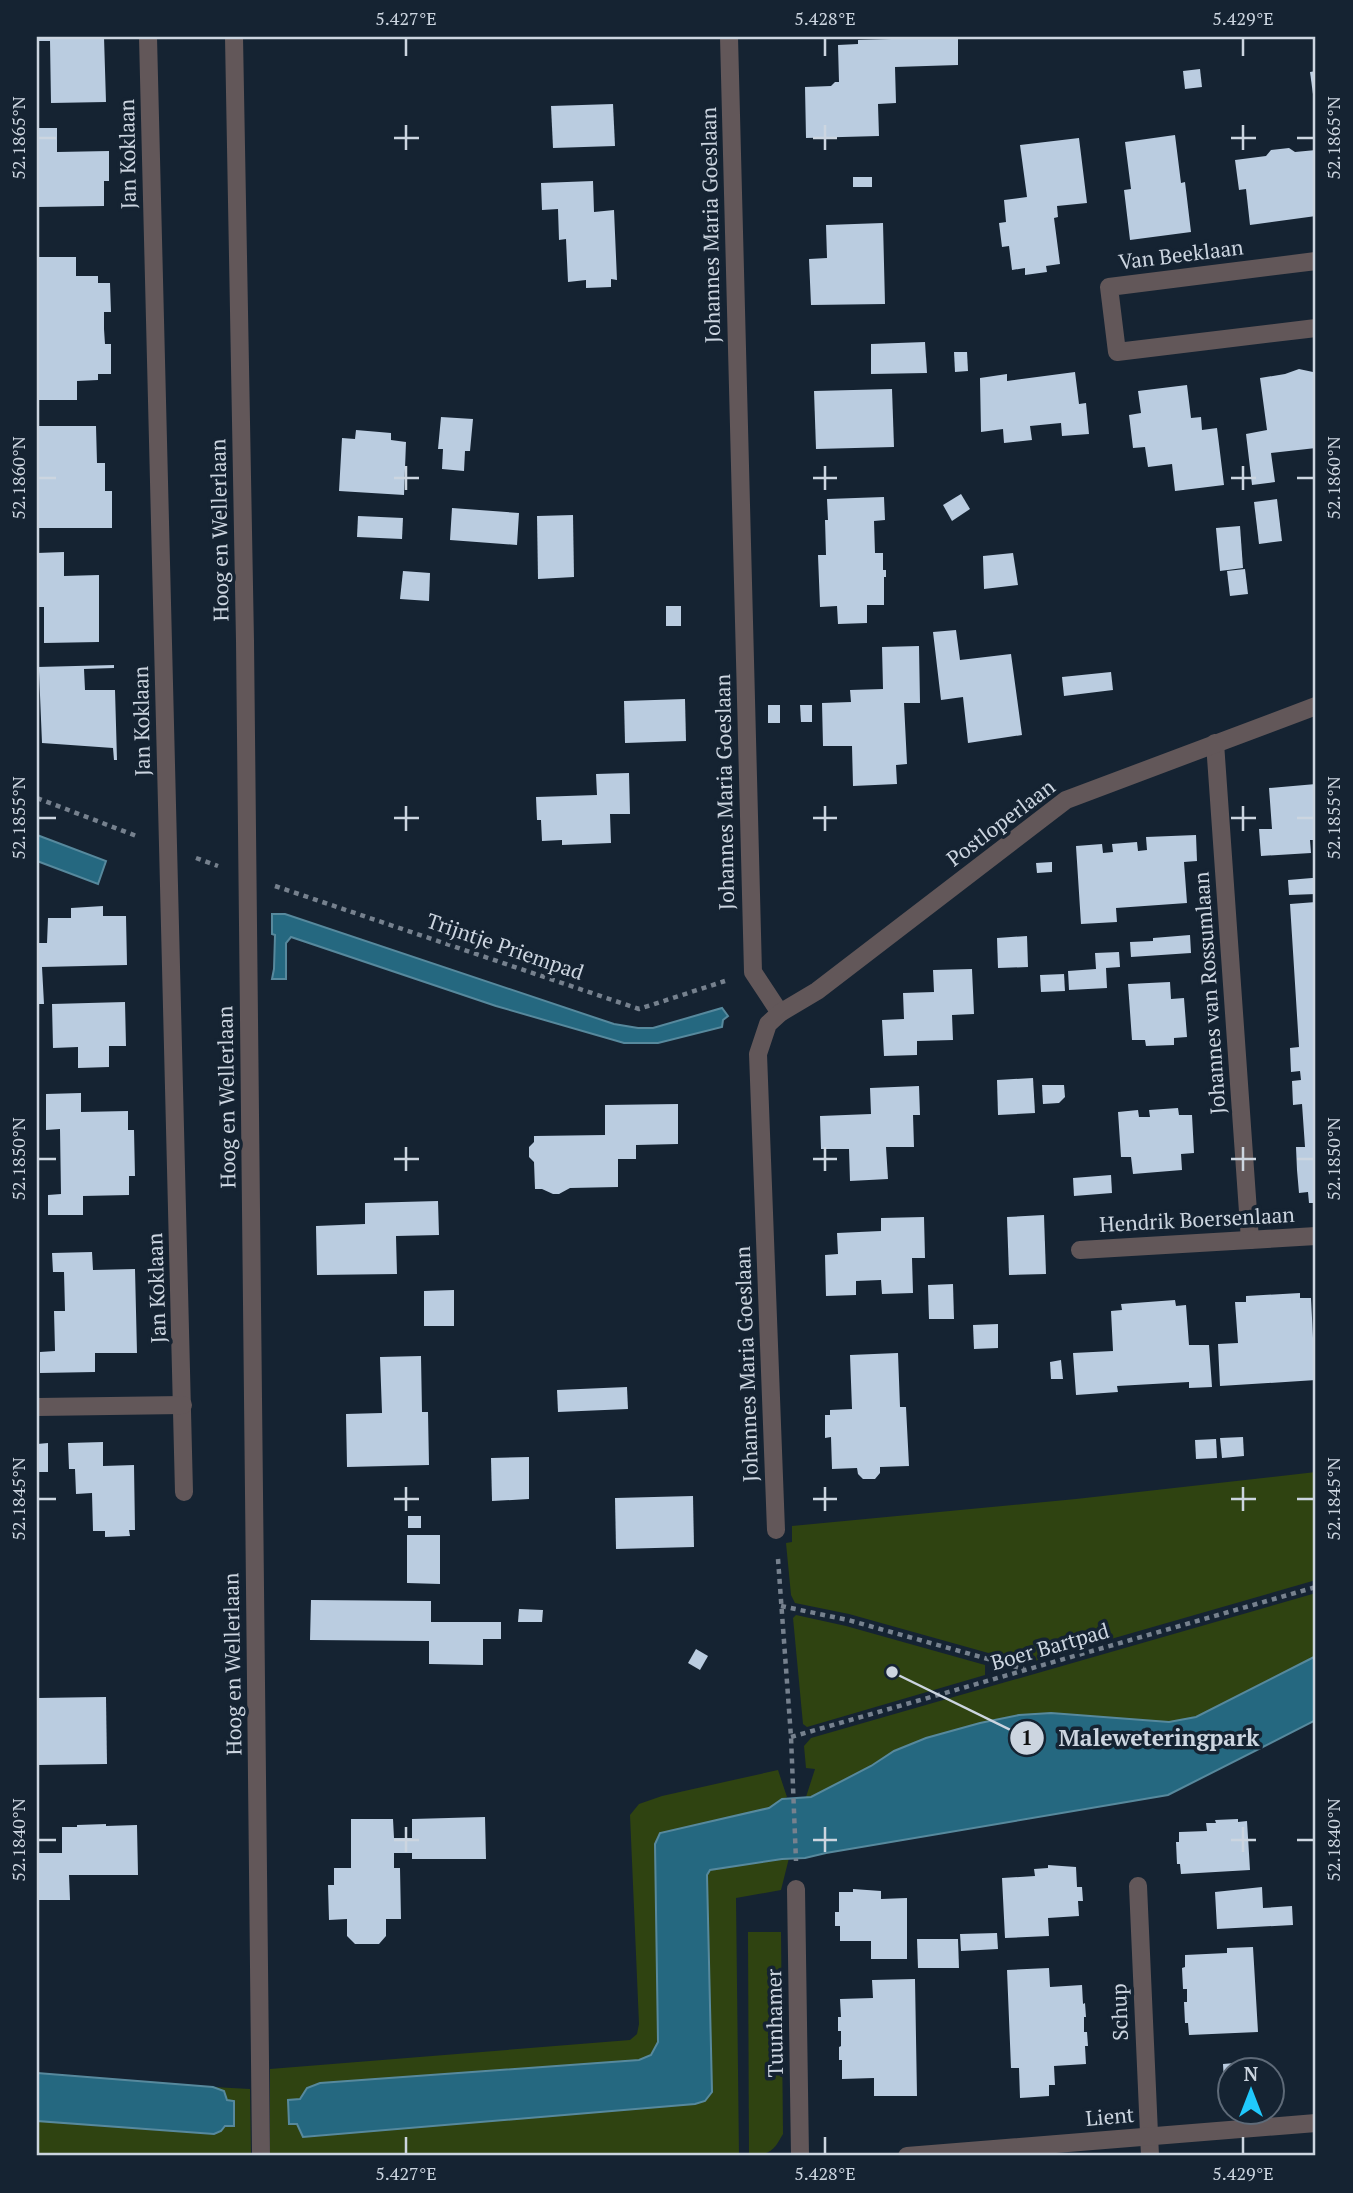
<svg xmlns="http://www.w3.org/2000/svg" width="1353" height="2193" font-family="'PT Serif',serif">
<rect width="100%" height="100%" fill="#152332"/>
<!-- green -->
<g fill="#2f4311">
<polygon points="1316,1472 1316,1580 1031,1662 1017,1661 849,1614 795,1603 791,1595 786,1543 792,1542 792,1526 1076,1499"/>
<polygon points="1316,1593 1316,1656 1196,1717 1169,1722 1051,1713 980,1723 926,1738 894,1751 871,1766 811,1797 806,1797 815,1769 806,1768 804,1746 811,1738"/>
<polygon points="796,1615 846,1626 985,1665 985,1675 807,1727 803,1724 793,1618"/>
<polygon points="778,1770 787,1797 782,1799 769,1808 660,1834 655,1844 658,2043 651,2055 640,2060 303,2093 301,2099 288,2101 289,2124 297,2124 299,2127 712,2092 707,1875 710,1870 789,1858 781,1890 736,1898 739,2156 270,2156 270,2069 630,2040 637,2034 639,2024 630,1815 639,1804 662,1796"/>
<path d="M748,1932H781L783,2134C773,2152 770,2154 749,2156Z"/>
<polygon points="213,2087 250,2089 251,2156 37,2156 37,2121 214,2134 225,2126 234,2125 234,2102 227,2100 224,2091"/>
</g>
<!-- water -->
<g fill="#256880" stroke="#57899d" stroke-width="2">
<polygon points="37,835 106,861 98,884 37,861"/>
<polygon points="272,914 285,914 614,1024 638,1028 653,1028 722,1008 728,1016 723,1020 722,1027 658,1043 624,1043 496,1006 291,937 286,943 286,979 272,979 274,969 275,935 272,934"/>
<polygon points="1316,1656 1316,1720 1168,1795 826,1853 805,1858 782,1859 710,1870 707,1875 712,2092 705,2101 695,2104 303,2137 297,2124 289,2124 288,2100 300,2099 307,2088 320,2083 639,2060 651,2055 658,2042 655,1844 660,1833 769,1808 782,1799 811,1797 871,1766 894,1751 926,1738 980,1723 1019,1715 1051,1713 1169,1722 1196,1717"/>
<polygon points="37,2073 213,2087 224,2091 227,2100 234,2101 234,2126 225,2126 221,2131 214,2134 37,2121"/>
</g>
<!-- building -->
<g fill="#bacce0">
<polygon points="37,37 67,37 67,39 104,37 106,102 51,103 50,41 37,41"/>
<polygon points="958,37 958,65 895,67 896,103 878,104 879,136 806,138 805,87 831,86 835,82 839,82 838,45 858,44 858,40"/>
<polygon points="1200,69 1202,87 1185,89 1183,71"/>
<polygon points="1316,71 1316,109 1315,109 1310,72"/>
<polygon points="613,104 615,146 553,148 551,106"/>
<polygon points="37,128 57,128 57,152 109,151 109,181 104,181 104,206 37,207"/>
<polygon points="1175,135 1181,183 1185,182 1191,232 1130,240 1124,190 1131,189 1125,142"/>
<polygon points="1079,138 1087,203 1057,206 1058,217 1054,218 1060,264 1046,266 1047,272 1025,275 1025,268 1012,270 1009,246 1002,247 999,223 1006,222 1004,200 1027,197 1020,145"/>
<polygon points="1289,148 1295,152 1316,150 1316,216 1250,225 1246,189 1239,190 1235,160 1266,156 1271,150"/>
<rect x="853" y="177" width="19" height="10"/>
<polygon points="593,181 594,212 614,210 617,280 611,279 611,287 586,288 586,280 568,282 566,239 559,240 558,209 542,210 541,183"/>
<polygon points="883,223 885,304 811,305 809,259 827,258 826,225"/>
<polygon points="37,257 76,257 76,276 98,276 98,283 110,283 111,312 104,312 104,329 105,344 111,344 111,374 98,374 98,380 77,381 77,400 37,400"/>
<polygon points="925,342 927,373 871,374 871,344"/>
<polygon points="954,352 967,352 968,371 955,372"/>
<polygon points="1299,369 1313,372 1316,391 1316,448 1271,453 1275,482 1252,485 1246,434 1267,430 1260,378 1285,374"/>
<polygon points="1075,372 1079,404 1086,403 1089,434 1062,436 1061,423 1030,426 1032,440 1004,443 1003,429 981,432 980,378 1007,374 1007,381"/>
<polygon points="1187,385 1191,418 1201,417 1202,430 1217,428 1224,485 1175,491 1172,464 1148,467 1145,447 1133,448 1129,415 1141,413 1138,391"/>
<polygon points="892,389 894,447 816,449 814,391"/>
<polygon points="441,417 473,419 470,451 465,451 464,471 442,469 443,449 438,449"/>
<polygon points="39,426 96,426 97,463 105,463 105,491 112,491 112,528 37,528"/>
<polygon points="356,430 391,433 391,440 406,442 404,495 339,491 342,438 355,439"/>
<polygon points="961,494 970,509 952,521 943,505"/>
<polygon points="884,497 885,520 874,521 875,553 883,553 883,570 886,570 886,577 884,577 884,605 867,605 867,623 838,624 837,606 820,607 818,555 826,555 825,520 828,520 827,499"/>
<polygon points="1277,499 1282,541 1259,544 1254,502"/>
<polygon points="452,508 519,513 517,545 450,540"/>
<polygon points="573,515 574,577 538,579 537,516"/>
<polygon points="358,516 403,518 402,539 357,537"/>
<polygon points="1240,526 1243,568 1220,571 1216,528"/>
<polygon points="64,552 64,576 99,575 99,642 44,643 44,607 37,607 37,553"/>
<polygon points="1013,553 1018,585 984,589 983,556"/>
<polygon points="1245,569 1248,594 1230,596 1227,571"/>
<polygon points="403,571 430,573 429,601 400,599"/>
<rect x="666" y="606" width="15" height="20"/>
<polygon points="956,630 960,660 1011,654 1022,735 968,743 963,697 941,700 933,632"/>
<polygon points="919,646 920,703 904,703 907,764 896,765 897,784 853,786 852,746 823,746 822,703 851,702 850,690 883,689 882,647"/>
<polygon points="114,665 114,668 84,669 85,690 115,690 117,760 114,760 113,748 42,743 39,671 37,671 37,667"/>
<polygon points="1111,672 1113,690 1064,696 1062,677"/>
<polygon points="685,699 686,741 625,743 624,701"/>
<rect x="768" y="705" width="12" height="18"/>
<polygon points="800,705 812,705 812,722 801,722"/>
<polygon points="629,773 630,814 610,814 611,843 562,845 562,840 542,841 541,820 537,820 536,797 597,795 596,774"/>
<polygon points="1316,784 1316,840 1310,840 1311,853 1261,856 1259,829 1272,829 1269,788"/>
<polygon points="1196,835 1197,861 1184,862 1187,903 1116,908 1117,922 1081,924 1076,846 1102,844 1103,853 1113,852 1112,844 1137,842 1138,851 1147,850 1146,837"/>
<polygon points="1052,862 1052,872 1037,873 1036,863"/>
<polygon points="1312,878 1316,878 1316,894 1289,895 1288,880"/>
<polygon points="1316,902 1316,1203 1309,1203 1308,1192 1299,1193 1297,1170 1296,1147 1305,1147 1302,1104 1293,1105 1292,1081 1301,1080 1300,1071 1291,1072 1290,1048 1299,1047 1290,904"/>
<polygon points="103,906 103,916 126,916 127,965 42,967 44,1004 37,1004 37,943 47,943 48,918 71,918 71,908"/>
<polygon points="1190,935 1191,953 1131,957 1130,942 1153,941 1153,938"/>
<polygon points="1027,936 1028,967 998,968 997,938"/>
<polygon points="1119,952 1120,967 1106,968 1107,988 1069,990 1068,971 1096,969 1095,953"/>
<polygon points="972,969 974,1014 952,1015 953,1040 917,1041 917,1055 884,1056 882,1020 904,1019 903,993 934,992 933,970"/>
<polygon points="1064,974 1065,991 1041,992 1040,975"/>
<polygon points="1170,982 1171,999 1184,998 1187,1037 1174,1038 1174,1045 1146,1046 1145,1040 1132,1040 1128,984"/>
<polygon points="125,1002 126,1046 109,1046 109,1067 78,1068 78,1047 53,1048 52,1004"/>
<polygon points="1033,1078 1035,1113 998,1115 997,1080"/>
<polygon points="1042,1085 1064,1085 1065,1097 1059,1103 1043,1104"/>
<polygon points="919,1086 920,1115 913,1115 914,1147 886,1147 888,1179 850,1181 849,1149 821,1149 820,1116 871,1114 870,1088"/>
<polygon points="81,1093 81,1112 128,1111 128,1130 134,1130 135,1176 129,1176 129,1195 83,1196 83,1215 48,1215 48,1195 61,1194 60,1129 46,1130 46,1094"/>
<polygon points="678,1104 678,1144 636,1145 636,1159 618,1159 618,1187 570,1188 559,1194 553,1194 542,1189 535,1189 534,1162 529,1157 529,1147 534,1142 534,1136 605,1135 605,1105"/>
<polygon points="1178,1108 1179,1115 1192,1115 1194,1153 1181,1154 1182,1170 1133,1174 1131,1157 1121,1157 1118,1112 1138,1110 1139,1117 1150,1117 1149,1110"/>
<polygon points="1111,1175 1112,1193 1074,1196 1073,1178"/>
<polygon points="438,1201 439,1235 396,1236 397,1274 317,1275 316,1226 365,1224 365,1203"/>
<polygon points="1044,1215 1046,1274 1009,1275 1007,1217"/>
<polygon points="924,1217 925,1258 912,1258 913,1293 882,1294 881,1280 856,1281 856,1295 826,1296 825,1255 838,1254 837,1233 881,1231 881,1218"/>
<polygon points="92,1252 93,1270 135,1269 137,1353 95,1353 95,1372 40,1373 40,1352 55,1351 54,1311 65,1311 64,1272 53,1272 52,1253"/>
<polygon points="953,1284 954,1319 929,1319 928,1285"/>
<polygon points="454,1290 454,1326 424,1326 424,1291"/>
<polygon points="1300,1293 1300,1298 1311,1298 1313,1338 1316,1338 1316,1380 1220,1386 1218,1344 1238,1343 1235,1302 1246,1302 1246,1296"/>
<polygon points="1175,1300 1176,1306 1186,1305 1189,1345 1209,1345 1212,1387 1189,1388 1189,1382 1117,1386 1118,1392 1076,1395 1073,1353 1113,1351 1111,1311 1122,1310 1121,1304"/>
<polygon points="998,1324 998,1348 974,1349 973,1325"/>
<polygon points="898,1353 900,1407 906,1407 909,1466 880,1467 880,1473 875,1479 863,1479 858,1474 857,1468 832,1469 831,1437 825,1438 825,1415 830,1415 830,1410 852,1409 850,1355"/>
<polygon points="421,1356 422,1412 428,1412 429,1465 347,1467 346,1414 382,1413 380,1357"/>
<polygon points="1061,1360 1063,1379 1051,1379 1050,1362"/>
<polygon points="627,1387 628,1409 558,1412 557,1390"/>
<polygon points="1243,1437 1244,1456 1222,1458 1220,1438"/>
<polygon points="1216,1439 1217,1458 1196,1459 1195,1440"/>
<polygon points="103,1442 103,1466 134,1465 135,1530 129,1530 130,1536 105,1537 105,1531 93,1531 92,1493 76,1494 75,1469 69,1469 68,1443"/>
<polygon points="48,1443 48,1472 37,1472 37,1444"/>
<polygon points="529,1457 529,1499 492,1501 491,1458"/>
<polygon points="693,1496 694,1547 616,1549 615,1498"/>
<rect x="408" y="1516" width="13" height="12"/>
<polygon points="407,1535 440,1535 440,1584 407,1583"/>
<polygon points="311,1600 431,1601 431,1622 501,1622 501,1639 483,1639 483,1665 429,1664 429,1641 310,1640"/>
<polygon points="519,1609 543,1610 542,1622 518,1622"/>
<polygon points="696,1649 708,1656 700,1670 688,1663"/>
<polygon points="106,1697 107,1764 37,1765 37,1698"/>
<polygon points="485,1817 486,1859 412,1859 412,1853 394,1853 394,1868 400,1868 401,1919 386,1919 386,1936 379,1944 355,1944 347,1936 347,1919 329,1920 328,1885 334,1885 334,1868 351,1868 351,1819 393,1819 394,1838 412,1838 412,1819"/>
<polygon points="1238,1819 1238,1822 1247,1821 1250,1870 1181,1874 1180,1864 1177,1864 1176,1842 1179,1842 1179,1832 1207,1831 1206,1823 1216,1823 1215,1820"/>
<polygon points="106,1824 106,1826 137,1825 138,1875 69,1875 70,1900 38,1900 37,1853 62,1853 62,1827 77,1827 77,1825"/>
<polygon points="1048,1865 1076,1867 1077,1887 1082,1887 1083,1901 1078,1901 1079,1916 1048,1918 1049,1936 1005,1938 1002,1878 1035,1876 1034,1869 1048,1868"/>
<polygon points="1262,1887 1263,1908 1292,1906 1293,1925 1217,1929 1215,1892"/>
<polygon points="853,1889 881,1891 881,1899 907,1898 907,1959 871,1959 871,1941 840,1941 840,1926 835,1926 835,1912 839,1912 839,1892 853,1892"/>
<polygon points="997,1933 998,1949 961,1951 960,1934"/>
<polygon points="917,1939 958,1939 959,1968 918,1968"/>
<polygon points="1253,1947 1258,2032 1189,2035 1188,2023 1185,2023 1184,2002 1187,2002 1187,1989 1183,1989 1182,1968 1185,1967 1185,1955 1227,1953 1227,1948"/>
<polygon points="1049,1968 1050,1987 1082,1985 1083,2004 1085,2003 1086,2017 1084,2017 1084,2032 1087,2032 1088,2046 1085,2046 1086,2064 1054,2066 1055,2085 1049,2085 1049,2096 1020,2098 1019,2068 1011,2068 1007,1970"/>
<polygon points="915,1979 917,2096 874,2096 874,2078 842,2079 842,2060 839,2060 839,2047 841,2046 841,2031 838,2031 838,2017 841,2017 840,1999 873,1998 872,1980"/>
<polygon points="1258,2061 1259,2070 1230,2070 1230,2082 1224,2083 1223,2064"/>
</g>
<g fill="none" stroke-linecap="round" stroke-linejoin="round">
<!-- path -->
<g stroke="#76818e" stroke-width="4.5" stroke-dasharray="5 5" stroke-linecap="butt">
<polyline points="37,798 139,837"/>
<polyline points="196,858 218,866"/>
<polyline points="275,886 639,1009 725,981"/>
<polyline points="778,1559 791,1737 796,1861"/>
<polyline points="781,1606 848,1620 1024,1669"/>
<polyline points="791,1737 1316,1587"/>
</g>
<!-- minor -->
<g stroke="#625759" stroke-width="18">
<polyline points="148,37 184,1492"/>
<polyline points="234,37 245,641 261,2156"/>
<polyline points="729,37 753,972 780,1013"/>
<polyline points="1316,261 1109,287 1117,352 1316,328"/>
<polyline points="1215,743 1250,1240"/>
<polyline points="1080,1250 1316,1236"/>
<polyline points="37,1407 183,1405"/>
<polyline points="776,1530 758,1054 768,1024 780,1013 817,991 1066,800 1316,706"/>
<polyline points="1138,1886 1150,2156"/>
<polyline points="796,1889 800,2156"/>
<polyline points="907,2156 1316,2123"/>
</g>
</g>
<!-- ticks -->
<path fill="none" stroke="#ccd5e0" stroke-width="2.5" d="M406,38V56M825,38V56M1243,38V56M406,125V150M825,125V150M1243,125V150M38,138H56M394,138H419M813,138H837M1231,138H1256M1297,138H1314M406,466V490M825,466V490M1243,466V490M38,478H56M394,478H419M813,478H837M1231,478H1256M1297,478H1314M406,806V831M825,806V831M1243,806V831M38,818H56M394,818H419M813,818H837M1231,818H1256M1297,818H1314M406,1147V1171M825,1147V1171M1243,1147V1171M38,1159H56M394,1159H419M813,1159H837M1231,1159H1256M1297,1159H1314M406,1487V1511M825,1487V1511M1243,1487V1511M38,1499H56M394,1499H419M813,1499H837M1231,1499H1256M1297,1499H1314M406,1827V1852M825,1827V1852M1243,1827V1852M38,1840H56M394,1840H419M813,1840H837M1231,1840H1256M1297,1840H1314M406,2137V2154M825,2137V2154M1243,2137V2154"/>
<g text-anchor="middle" stroke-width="7" stroke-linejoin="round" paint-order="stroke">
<!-- street labels -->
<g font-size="21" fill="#ccd5e0" stroke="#152332">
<text transform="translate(128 154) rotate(-91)" y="7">Jan Koklaan</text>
<text transform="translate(711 225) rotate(-91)" y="7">Johannes Maria Goeslaan</text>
<text transform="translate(1181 255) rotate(-7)" y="7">Van Beeklaan</text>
<text transform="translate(220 530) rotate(-91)" y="7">Hoog en Wellerlaan</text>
<text transform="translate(142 721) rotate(-91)" y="7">Jan Koklaan</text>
<text transform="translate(725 792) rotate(-91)" y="7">Johannes Maria Goeslaan</text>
<text transform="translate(1001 823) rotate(-37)" y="7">Postloperlaan</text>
<text transform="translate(505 947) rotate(19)" y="7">Trijntje Priempad</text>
<text transform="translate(1210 993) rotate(-94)" y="7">Johannes van Rossumlaan</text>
<text transform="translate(227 1097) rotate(-91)" y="7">Hoog en Wellerlaan</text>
<text transform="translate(1197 1220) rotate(-3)" y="7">Hendrik Boersenlaan</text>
<text transform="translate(157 1288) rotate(-92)" y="7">Jan Koklaan</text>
<text transform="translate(747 1364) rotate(-92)" y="7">Johannes Maria Goeslaan</text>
<text transform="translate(1050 1647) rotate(-16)" y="7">Boer Bartpad</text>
<text transform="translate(233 1664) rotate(-91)" y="7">Hoog en Wellerlaan</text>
<text transform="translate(1120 2012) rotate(-92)" y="7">Schup</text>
<text transform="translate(775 2023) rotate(-91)" y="7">Tuunhamer</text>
<text transform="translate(1110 2117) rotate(-5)" y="7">Lient</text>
</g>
</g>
<!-- callouts -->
<path fill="none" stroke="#ccd5e0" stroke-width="2.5" d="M892 1672L1027 1738"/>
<g fill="#ccd5e0" stroke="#152332" stroke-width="2.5">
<circle cx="892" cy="1672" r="7"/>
<circle cx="1027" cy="1738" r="18"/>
</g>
<g font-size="21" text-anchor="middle" font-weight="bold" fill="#111">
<text x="1027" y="1745">1</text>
</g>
<g font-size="23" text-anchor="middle" font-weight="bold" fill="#ccd5e0" stroke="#152332" stroke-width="7" stroke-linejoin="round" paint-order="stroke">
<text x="1159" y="1746">Maleweteringpark</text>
</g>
<!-- border -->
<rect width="1353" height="2193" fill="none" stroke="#152332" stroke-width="77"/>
<!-- north arrow -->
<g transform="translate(1251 2091)"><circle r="33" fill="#152332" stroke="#5e6a78" stroke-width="2"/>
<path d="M0-5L12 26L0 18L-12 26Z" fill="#20c9fd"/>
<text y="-10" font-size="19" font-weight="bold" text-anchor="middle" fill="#ccd5e0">N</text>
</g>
<rect x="38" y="38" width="1276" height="2116" fill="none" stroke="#ccd5e0" stroke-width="2.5"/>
<g font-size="18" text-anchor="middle" fill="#ccd5e0">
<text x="406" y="25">5.427°E</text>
<text x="825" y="25">5.428°E</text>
<text x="1243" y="25">5.429°E</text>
<text transform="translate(19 138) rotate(-90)" y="6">52.1865°N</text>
<text transform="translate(1334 138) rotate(-90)" y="6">52.1865°N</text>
<text transform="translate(19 478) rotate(-90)" y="6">52.1860°N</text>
<text transform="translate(1334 478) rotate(-90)" y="6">52.1860°N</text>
<text transform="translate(19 818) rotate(-90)" y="6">52.1855°N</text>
<text transform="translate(1334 818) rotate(-90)" y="6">52.1855°N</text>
<text transform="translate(19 1159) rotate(-90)" y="6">52.1850°N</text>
<text transform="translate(1334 1159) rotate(-90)" y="6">52.1850°N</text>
<text transform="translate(19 1499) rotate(-90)" y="6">52.1845°N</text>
<text transform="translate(1334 1499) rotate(-90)" y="6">52.1845°N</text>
<text transform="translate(19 1840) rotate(-90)" y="6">52.1840°N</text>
<text transform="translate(1334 1840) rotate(-90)" y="6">52.1840°N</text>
<text x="406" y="2180">5.427°E</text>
<text x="825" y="2180">5.428°E</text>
<text x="1243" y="2180">5.429°E</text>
</g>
</svg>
